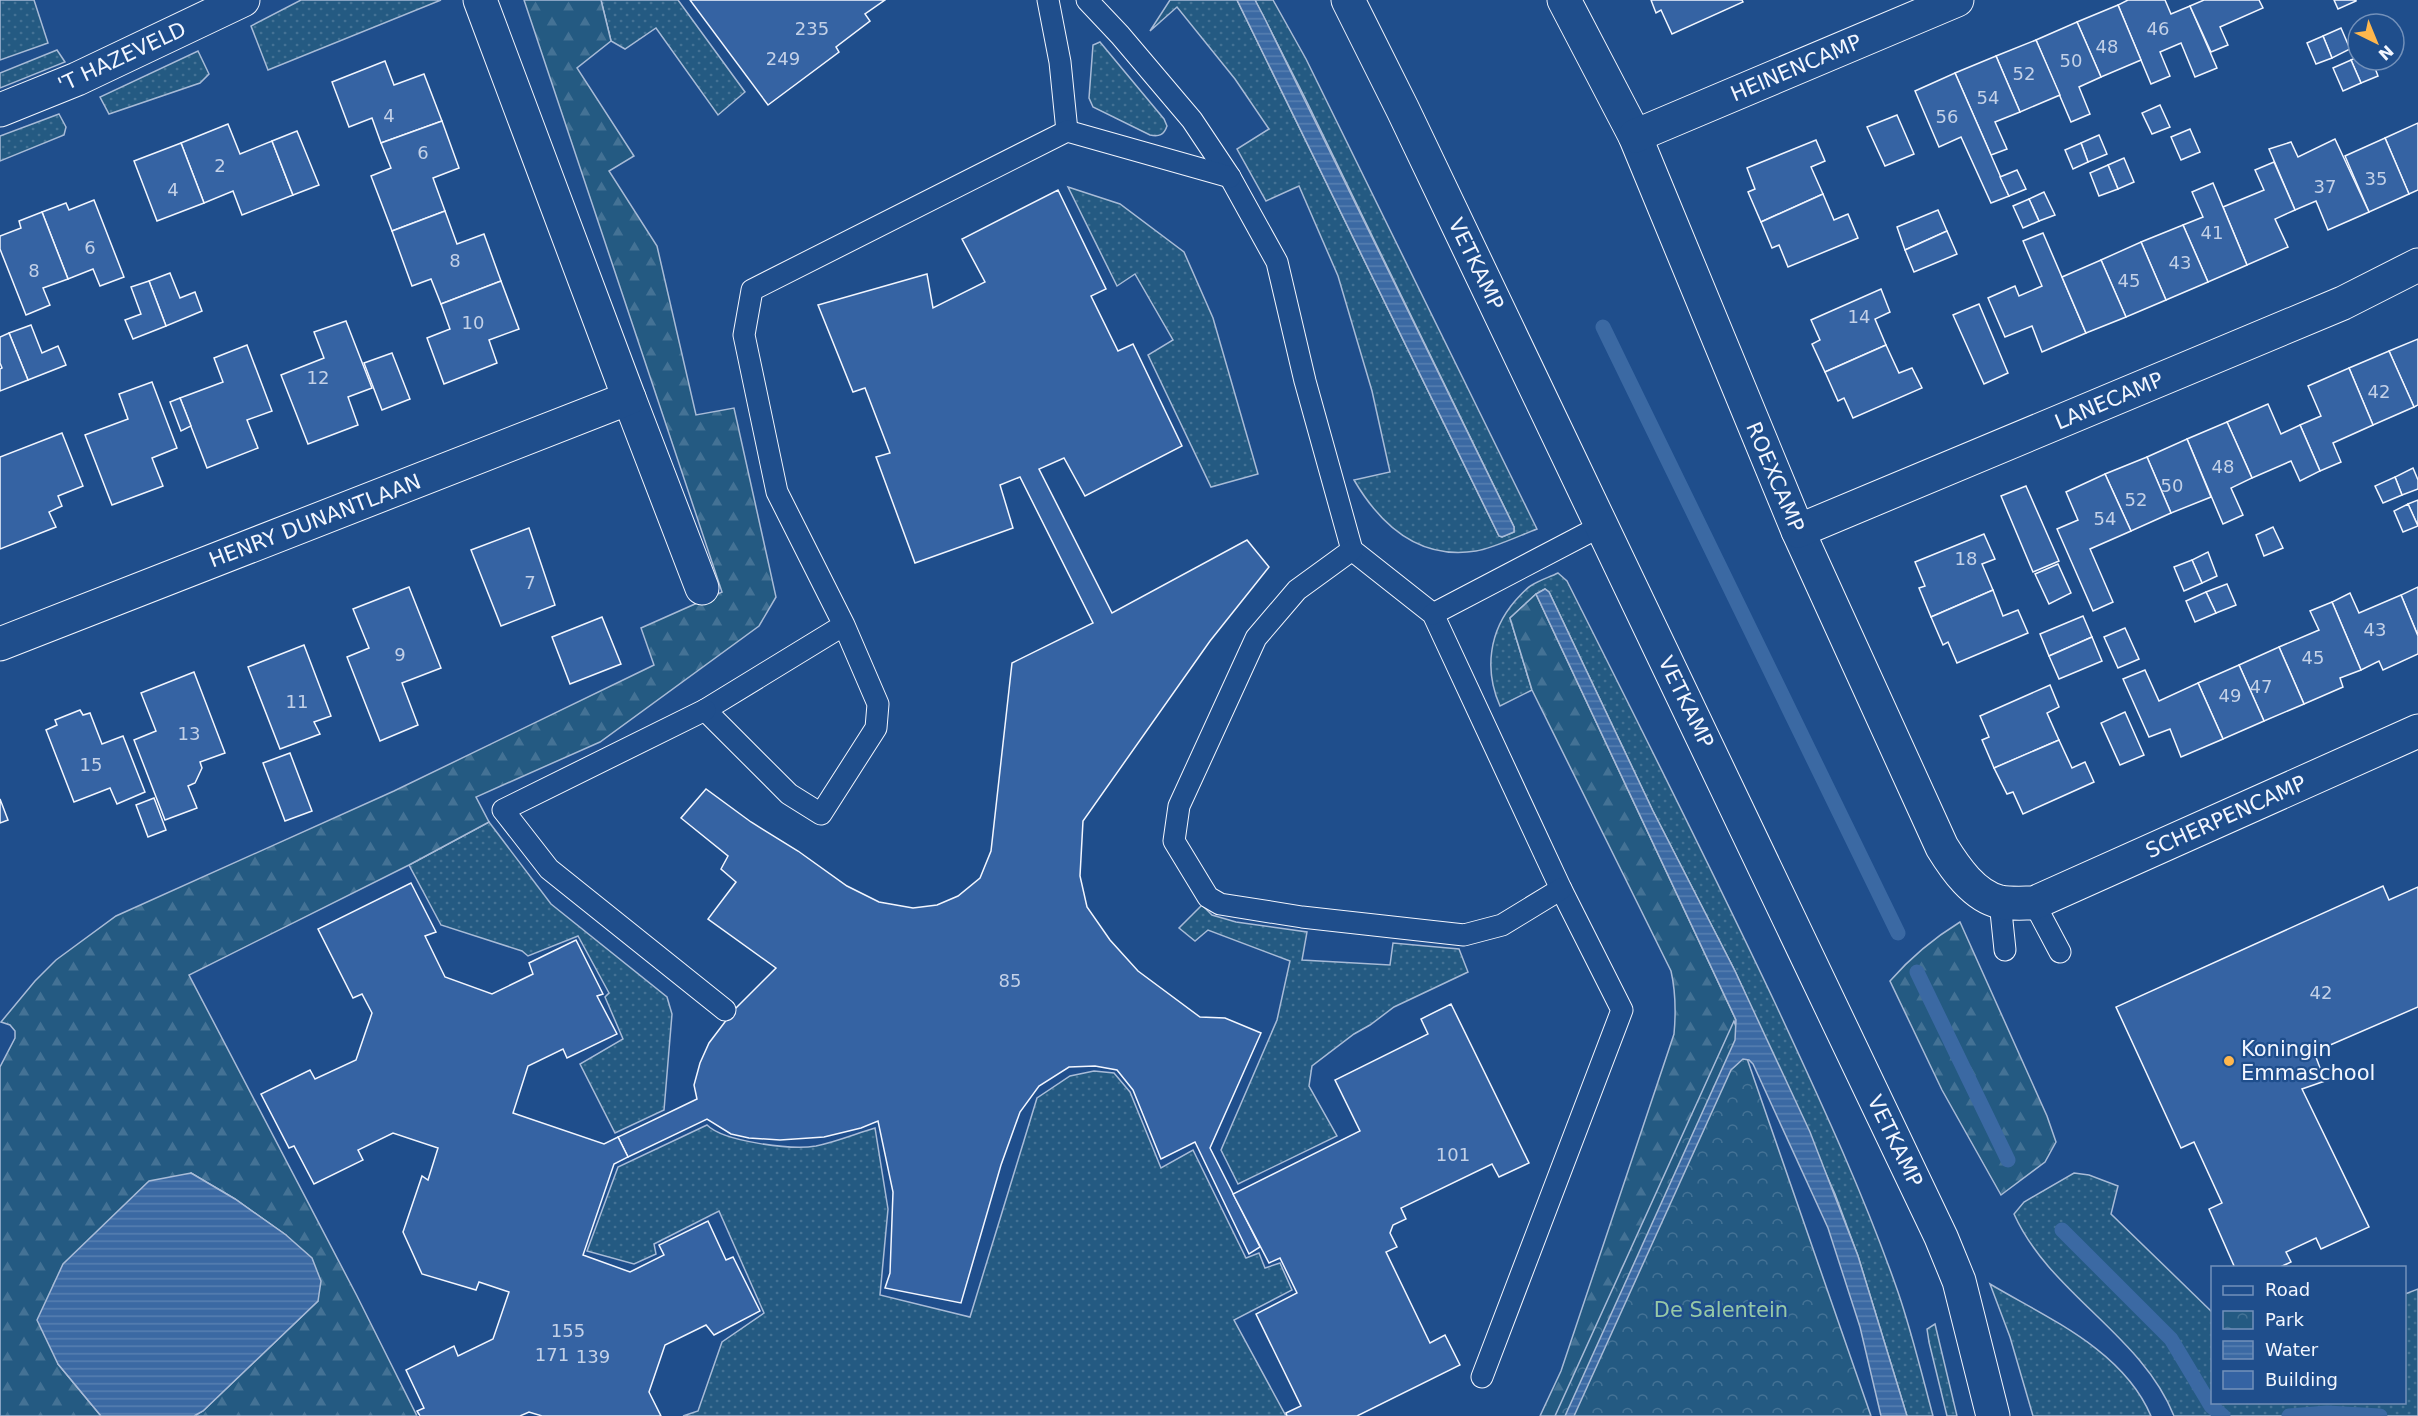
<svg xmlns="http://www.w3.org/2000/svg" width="2418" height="1416" font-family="'DejaVu Sans',sans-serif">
<defs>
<pattern id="grass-dots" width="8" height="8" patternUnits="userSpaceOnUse" patternTransform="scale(1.5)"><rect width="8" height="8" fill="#245a82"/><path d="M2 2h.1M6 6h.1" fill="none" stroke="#447295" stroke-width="1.8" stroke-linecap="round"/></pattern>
<pattern id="forest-firs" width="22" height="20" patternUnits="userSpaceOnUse" patternTransform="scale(1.5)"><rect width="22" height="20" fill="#245a82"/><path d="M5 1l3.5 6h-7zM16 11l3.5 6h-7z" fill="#447295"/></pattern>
<pattern id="park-crowns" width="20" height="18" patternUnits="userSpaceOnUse" patternTransform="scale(1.5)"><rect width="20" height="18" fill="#245a82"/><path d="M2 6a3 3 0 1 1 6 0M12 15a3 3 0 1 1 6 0" fill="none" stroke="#447295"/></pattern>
<pattern id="water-rules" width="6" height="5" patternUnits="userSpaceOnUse" patternTransform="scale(1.5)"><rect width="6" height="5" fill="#3b69a3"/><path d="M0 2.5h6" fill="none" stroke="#587fb1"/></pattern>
</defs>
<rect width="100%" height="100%" fill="#1f4e8c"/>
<!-- grass -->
<g fill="url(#grass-dots)" stroke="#a8bbd7" stroke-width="1.5">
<polygon points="0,0 34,0 48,43 0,60"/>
<polygon points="301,0 441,0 268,70 251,26"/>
<polygon points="601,0 678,0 745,92 718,115 656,28 625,49 611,41"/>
<path d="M1170,0H1237L1499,536L1502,537L1514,532V527L1304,96L1255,0H1273L1306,59L1537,529C1521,535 1491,549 1476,551C1420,560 1381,526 1354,480L1390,472L1372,391L1338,276L1299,186L1266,201L1237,149L1269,129L1235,79L1177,7L1150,31Z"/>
<path d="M1100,42L1164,119L1167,126C1164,135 1159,137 1150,135L1093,107L1089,98L1093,45Z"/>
<polygon points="57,50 65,62 0,88 0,73"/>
<polygon points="198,51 209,74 200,83 109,114 100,97"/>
<polygon points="59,114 66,127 64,135 0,161 0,136"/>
<polygon points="1068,187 1120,204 1184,252 1213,318 1258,474 1211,487 1148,355 1173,340 1135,274 1117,286"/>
<path d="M1558,573L1567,581C1638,722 1709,863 1776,1005C1820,1100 1864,1194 1898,1292C1912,1333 1922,1375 1933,1416H1907L1858,1256L1835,1194L1735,971L1653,811L1549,592L1545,589L1536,594L1510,618L1532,690L1500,706C1484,670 1489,631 1515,601C1520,596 1526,588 1532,585C1540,580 1550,577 1558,573Z"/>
<polygon points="489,822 551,904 667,997 672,1014 664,1110 615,1133 580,1064 623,1039 605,997 609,993 578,936 528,956 522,951 441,925 409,865"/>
<polygon points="1202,905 1212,915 1236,922 1307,932 1302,960 1390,965 1393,943 1459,949 1468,972 1394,1007 1370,1025 1354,1034 1312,1066 1309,1086 1337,1136 1238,1184 1221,1150 1277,1020 1290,961 1208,930 1195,941 1179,928"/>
<path d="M1094,1071L1114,1073L1130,1092L1161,1168L1193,1150L1246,1258L1259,1253L1265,1268L1280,1263L1292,1290L1234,1320L1286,1416H683L698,1411L722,1342L764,1313L719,1211L654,1244L656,1254L634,1264L587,1251L618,1167L707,1125C724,1142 792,1150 816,1146C836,1142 855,1134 875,1128L888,1209L880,1295L970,1317L1037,1098L1070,1076Z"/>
<path d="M2074,1173L2089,1175L2118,1186L2111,1214L2212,1312V1402H2404L2405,1294L2418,1289V1416H2174C2142,1335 2050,1294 2014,1214L2024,1202Z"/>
<path d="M1990,1284C2049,1319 2123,1350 2151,1416H2033L2010,1337Z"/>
<polygon points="1935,1324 1957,1416 1947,1416 1929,1342 1927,1329"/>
</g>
<!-- forest -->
<g fill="url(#forest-firs)" stroke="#a8bbd7" stroke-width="1.5">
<polygon points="524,0 601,0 611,41 577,68 634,156 609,171 657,246 696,415 734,408 776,597 759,626 600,742 476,797 489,822 409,865 189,975 357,1296 417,1416 194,1416 203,1411 318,1301 286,1235 235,1199 191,1173 58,1364 101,1416 0,1416 0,1067 15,1038 15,1031 10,1025 1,1022 35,981 56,960 116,916 394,791 654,665 641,628 722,592"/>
<path d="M1536,594L1736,1020L1735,1040L1565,1416H1540L1561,1371L1674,1034C1676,1012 1676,993 1671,971L1532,690L1510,618Z"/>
<path d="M1960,922L2047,1116L2056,1142L2045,1162L2001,1195L1942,1090L1890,981C1910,958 1934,938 1960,922Z"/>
</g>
<!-- park -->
<polygon fill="url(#park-crowns)" stroke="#a8bbd7" stroke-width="1.5" points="1734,1021 1871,1416 1555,1416"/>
<!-- water -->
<g fill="url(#water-rules)" stroke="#a8bbd7" stroke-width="1.5">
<polygon points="1237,0 1255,0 1265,19 1514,527 1514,532 1502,537 1499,536"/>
<polygon points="1545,589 1549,592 1653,811 1735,971 1810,1132 1858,1256 1907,1416 1881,1416 1860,1327 1828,1228 1753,1064 1749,1060 1743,1059 1731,1070 1574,1416 1565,1416 1735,1040 1736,1020 1536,594"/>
<polygon points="191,1173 235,1199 286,1235 312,1258 321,1281 318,1301 203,1411 194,1416 101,1416 58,1364 37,1320 63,1264 149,1181"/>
</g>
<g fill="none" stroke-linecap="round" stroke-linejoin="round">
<!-- stream -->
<g stroke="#3b69a3" stroke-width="15">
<polyline points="1603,327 1898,933"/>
<polyline points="1917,972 2008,1160"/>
<polyline points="2062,1230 2171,1339 2211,1406 2223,1416"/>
<polyline points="2289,1416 2327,1413 2380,1416"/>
</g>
</g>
<!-- building -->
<g fill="#3563a3" stroke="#f2f6ff" stroke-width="1.5">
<polygon points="690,0 885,0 865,14 870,21 836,47 839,52 768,105"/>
<polygon points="1651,0 1742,0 1743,2 1672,34 1661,10 1656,13"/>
<polygon points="2128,0 2165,0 2171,14 2190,6 2217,68 2195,77 2181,43 2160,52 2170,76 2151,84 2118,5"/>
<polygon points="2204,0 2259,0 2263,8 2220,27 2228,45 2211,52 2190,6"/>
<polygon points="2334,0 2356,0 2356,1 2338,9"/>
<polygon points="2118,5 2141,60 2101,77 2077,22"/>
<polygon points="2077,22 2101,77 2079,87 2090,114 2071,122 2036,40"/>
<polygon points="2341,28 2350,49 2332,58 2323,36"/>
<polygon points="2323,36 2332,58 2316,64 2307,43"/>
<polygon points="2036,40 2060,95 2020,112 1996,56"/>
<polygon points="1996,56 2020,112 1995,122 2007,149 1991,155 1955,73"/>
<polygon points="2358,57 2358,60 2372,60 2378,76 2361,83 2351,60"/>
<polygon points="2351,60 2361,83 2343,91 2333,68"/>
<polygon points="385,61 394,85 424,74 442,121 381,143 372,118 349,127 332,82"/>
<polygon points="1955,73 2009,196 1991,203 1961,137 1939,147 1915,91"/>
<polygon points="2160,105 2170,127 2152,134 2142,113"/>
<polygon points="1897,115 1914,154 1885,166 1867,127"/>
<polygon points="442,121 459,168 433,178 445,211 392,231 371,176 391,168 381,143"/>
<polygon points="2418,123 2418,190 2409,194 2385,138"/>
<polygon points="228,124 240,154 272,141 293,195 242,215 233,191 204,203 181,143"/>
<polygon points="2190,129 2200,152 2181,160 2171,137"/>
<polygon points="297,131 319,185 293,195 272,141"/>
<polygon points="2099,135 2107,154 2088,162 2081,143"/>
<polygon points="2385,138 2409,194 2369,212 2345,156"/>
<polygon points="2335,139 2369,212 2328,230 2316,201 2295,210 2269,149 2291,142 2298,157"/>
<polygon points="1816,140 1825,161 1811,167 1823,194 1761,222 1748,192 1755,189 1747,168"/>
<polygon points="181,143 204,203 157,221 134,161"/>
<polygon points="2081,143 2088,162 2073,169 2065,150"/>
<polygon points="2124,158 2134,182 2118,189 2108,165"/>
<polygon points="2274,162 2295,210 2275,219 2288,247 2247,265 2223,207 2264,190 2255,170"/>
<polygon points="2108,165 2118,189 2099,196 2090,173"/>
<polygon points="2017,170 2026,189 2009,196 2000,177"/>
<polygon points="2213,183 2247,265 2208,282 2183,225 2203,217 2192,192"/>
<polygon points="1058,190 1106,289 1091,296 1118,351 1133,344 1182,446 1085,496 1064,458 1039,469 1112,613 1247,540 1269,567 1210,641 1083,821 1080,876 1087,907 1110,940 1138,971 1200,1017 1225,1018 1261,1033 1210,1148 1260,1247 1249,1254 1195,1142 1161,1159 1133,1090 1117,1070 1095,1066 1069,1067 1039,1086 1020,1112 1001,1165 961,1303 885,1288 890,1273 893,1192 878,1121 861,1128 824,1137 780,1140 749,1138 731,1134 707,1119 628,1157 618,1137 697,1099 694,1085 700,1063 709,1043 734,1010 776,968 708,919 736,882 721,869 728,856 681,818 706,789 751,822 798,851 847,886 879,902 913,908 937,905 958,896 980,878 991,851 1012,663 1093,623 1020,477 1000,485 1013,528 915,563 876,457 890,453 865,388 853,392 818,305 927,274 933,308 985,282 962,239"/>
<polygon points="2044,192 2055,215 2039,221 2029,199"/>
<polygon points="1823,194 1834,220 1848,214 1858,238 1788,267 1779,245 1772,248 1761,222"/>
<polygon points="2029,199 2039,221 2023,228 2013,206"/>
<polygon points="94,200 124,277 100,286 93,269 68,279 42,212 66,203 69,210"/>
<polygon points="1938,210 1947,231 1905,250 1897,227"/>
<polygon points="445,211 457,244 484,234 501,281 441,304 431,279 412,286 392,231"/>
<polygon points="42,212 68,279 43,288 50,305 26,315 0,249 0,236 21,228 19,221"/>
<polygon points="2183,225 2208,282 2166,300 2141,242"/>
<polygon points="1947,231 1957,254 1914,272 1905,250"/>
<polygon points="2043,233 2086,333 2042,352 2032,326 2005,337 1988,298 2015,286 2019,296 2042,286 2023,241"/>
<polygon points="2141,242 2166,300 2126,317 2101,260"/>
<polygon points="2101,260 2126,317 2086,333 2062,277"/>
<polygon points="170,273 180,298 195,292 202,311 166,326 149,281"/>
<polygon points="149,281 166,326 133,339 125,320 141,314 131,287"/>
<polygon points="501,281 519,329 489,340 497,363 444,384 427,338 450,329 441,304"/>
<polygon points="1881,289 1890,312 1875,319 1886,345 1825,372 1812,344 1820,340 1811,320"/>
<polygon points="1979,304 2008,373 1984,384 1953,315"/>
<polygon points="346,321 372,388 348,397 358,425 308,444 281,375 324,358 314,332"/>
<polygon points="31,325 42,353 58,346 66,365 28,380 9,333"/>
<polygon points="9,333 28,380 0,391 0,369 2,368 0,363 0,337"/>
<polygon points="2418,339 2418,405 2414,407 2389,351"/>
<polygon points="247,345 272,411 247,420 258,448 207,468 180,398 223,382 214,358"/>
<polygon points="1886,345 1899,373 1912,368 1922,388 1853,418 1844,398 1838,401 1825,372"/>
<polygon points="2389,351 2414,407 2373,425 2349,368"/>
<polygon points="392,353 410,399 382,410 364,363"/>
<polygon points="2349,368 2373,425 2333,443 2341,462 2320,471 2300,425 2321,416 2308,386"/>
<polygon points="152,382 177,448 152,458 163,486 112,505 85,435 128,419 119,394"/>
<polygon points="180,398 191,426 181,431 170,402"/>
<polygon points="2268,404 2281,434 2300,425 2320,471 2300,481 2291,461 2252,478 2227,422"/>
<polygon points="2227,422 2252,478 2231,488 2243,515 2223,524 2187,439"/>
<polygon points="62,433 83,486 58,496 62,506 49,512 56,527 0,549 0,457"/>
<polygon points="2187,439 2211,497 2171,513 2147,457"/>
<polygon points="2147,457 2171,513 2131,531 2105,474"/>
<polygon points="2413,468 2418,480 2418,489 2402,495 2395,477"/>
<polygon points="2105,474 2131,531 2090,549 2113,602 2093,611 2057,529 2078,520 2066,492"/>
<polygon points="2395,477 2402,495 2383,503 2375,486"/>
<polygon points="2026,486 2059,561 2033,572 2001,496"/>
<polygon points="2418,500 2418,526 2408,504"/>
<polygon points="2408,504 2418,526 2403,532 2394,511"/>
<polygon points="2273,527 2283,548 2264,556 2256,535"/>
<polygon points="529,528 555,605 501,626 471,550"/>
<polygon points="1984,534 1995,559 1982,564 1993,590 1931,617 1919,588 1925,586 1915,562"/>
<polygon points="2208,552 2217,576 2202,583 2192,560"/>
<polygon points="2192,560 2202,583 2184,591 2174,567"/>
<polygon points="2058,564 2071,593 2049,604 2035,574"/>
<polygon points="2227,584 2236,605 2216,613 2206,592"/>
<polygon points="409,587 441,668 402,683 418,725 380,741 347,657 369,648 353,609"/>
<polygon points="2418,587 2418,636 2401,595"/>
<polygon points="1993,590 2003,616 2018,610 2028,633 1957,663 1948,642 1943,645 1931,617"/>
<polygon points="2206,592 2216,613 2195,622 2186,601"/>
<polygon points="2350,593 2359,613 2401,595 2418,636 2418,654 2383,670 2379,661 2361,670 2332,602"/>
<polygon points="2332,602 2361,670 2340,678 2343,687 2304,704 2279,647 2319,630 2310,611"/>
<polygon points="2083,616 2092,637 2049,656 2040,634"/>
<polygon points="602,617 621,664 570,684 552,637"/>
<polygon points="2125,628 2139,659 2118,668 2104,637"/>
<polygon points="2092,637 2102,661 2059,679 2049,656"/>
<polygon points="304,645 331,716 314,722 320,734 280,749 248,667"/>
<polygon points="2279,647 2304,704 2264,721 2239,665"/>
<polygon points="2239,665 2264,721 2223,739 2198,683"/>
<polygon points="2145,670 2159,701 2198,683 2223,739 2181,757 2170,729 2149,737 2123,679"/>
<polygon points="194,672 225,753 200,762 202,768 195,783 188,786 197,808 165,820 134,740 156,731 141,693"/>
<polygon points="2050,685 2059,707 2047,713 2059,740 1994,768 1982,740 1989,737 1980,716"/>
<polygon points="80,710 83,715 90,713 102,744 123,736 145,792 117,804 110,788 74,802 46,730 57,725 55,720"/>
<polygon points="2125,712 2144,755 2120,765 2101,723"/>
<polygon points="2059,740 2072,768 2085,762 2094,782 2023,814 2013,792 2007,794 1994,768"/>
<polygon points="290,753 312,811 285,821 263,763"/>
<polygon points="154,798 166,830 148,837 136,805"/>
<polygon points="0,799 8,820 0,823"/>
<polygon points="411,883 436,932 425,936 445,977 492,994 533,974 529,963 576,940 603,994 597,996 617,1034 567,1058 563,1049 528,1066 513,1113 604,1144 618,1137 628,1157 614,1164 583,1255 630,1272 664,1255 659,1245 708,1221 726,1260 733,1257 760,1311 714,1335 706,1325 665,1345 649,1392 661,1416 542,1416 529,1412 520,1416 420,1416 417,1411 424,1408 406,1370 454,1346 458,1356 493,1339 509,1292 479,1282 476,1290 422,1274 403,1232 422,1176 428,1180 438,1148 393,1133 358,1150 363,1160 314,1184 294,1146 289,1148 261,1094 310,1070 315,1079 356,1060 372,1013 362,994 353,998 318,929"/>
<polygon points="2383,886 2389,900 2418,887 2418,1007 2314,1052 2325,1081 2302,1089 2369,1227 2321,1249 2316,1238 2286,1252 2291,1262 2278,1268 2235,1268 2209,1209 2222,1203 2194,1142 2181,1148 2116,1007"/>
<polygon points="1451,1004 1529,1163 1499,1177 1492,1164 1401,1208 1406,1219 1393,1225 1390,1233 1397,1247 1386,1252 1430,1343 1445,1335 1460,1365 1357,1416 1287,1416 1286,1413 1301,1406 1256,1314 1297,1293 1280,1258 1269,1263 1233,1194 1360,1131 1335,1080 1428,1034 1421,1019"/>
</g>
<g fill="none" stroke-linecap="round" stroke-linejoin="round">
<!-- service casing -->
<g stroke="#f2f6ff" stroke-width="23">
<g id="service">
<polyline points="1048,0 1060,62 1067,131"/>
<polyline points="1087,0 1120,35 1192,120 1230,177 1277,262 1305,381 1352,550 1433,614 1561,889 1622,1010 1482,1377"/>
<polyline points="1352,550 1297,590 1256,638 1179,806 1174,841 1208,897 1220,904 1302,917 1464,935 1502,925 1561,889"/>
<polyline points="1433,614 1601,526"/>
<polyline points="844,625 705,710 789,794 821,814 876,728 878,704 844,625 777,492 744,335 752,290 1067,131 1230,177"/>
<polyline points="705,710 503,810 549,869 725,1010"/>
<polyline points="2000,902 2005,950"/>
<polyline points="2034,903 2060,952"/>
</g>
</g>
<!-- minor casing -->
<g stroke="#f2f6ff" stroke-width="35">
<g id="minor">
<path d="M1564,0L1635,136L1798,531L1942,847C1955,868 1974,896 2000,902C2011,904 2024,903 2034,903L2418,731"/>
<polyline points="0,110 77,79 243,0"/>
<polyline points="1635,136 1957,0"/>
<polyline points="629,398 702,588"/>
<polyline points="1798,531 2343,303 2418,265"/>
<polyline points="0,644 629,398 480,0"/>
</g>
</g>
<!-- tertiary casing -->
<g stroke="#f2f6ff" stroke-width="35">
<polyline id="tertiary" points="1348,0 1403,110 1941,1237 1959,1281 1993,1416"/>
</g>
<!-- service -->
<use href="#service" stroke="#1f4e8c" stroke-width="21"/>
<!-- minor -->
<use href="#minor" stroke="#1f4e8c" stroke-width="33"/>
<!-- tertiary -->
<use href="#tertiary" stroke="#1f4e8c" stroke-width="33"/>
</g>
<!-- markers -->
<circle fill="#ffb74d" stroke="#1f4e8c" stroke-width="2" cx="2229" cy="1061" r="6"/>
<g text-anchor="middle" stroke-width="4.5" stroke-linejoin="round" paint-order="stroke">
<!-- number labels -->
<g font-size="18" fill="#c3d1e8">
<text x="812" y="35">235</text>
<text x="2158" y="35">46</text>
<text x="2107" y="53">48</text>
<text x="783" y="65">249</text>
<text x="2071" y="67">50</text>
<text x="2024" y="80">52</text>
<text x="1988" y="104">54</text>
<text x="389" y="122">4</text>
<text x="1947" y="123">56</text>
<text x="423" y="159">6</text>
<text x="220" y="172">2</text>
<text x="2376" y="185">35</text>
<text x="2325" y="193">37</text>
<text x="173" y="196">4</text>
<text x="2212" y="239">41</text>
<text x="90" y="254">6</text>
<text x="455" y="267">8</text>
<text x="2180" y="269">43</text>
<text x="34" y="277">8</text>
<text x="2129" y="287">45</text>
<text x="1859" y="323">14</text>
<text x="473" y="329">10</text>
<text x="318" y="384">12</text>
<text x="2379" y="398">42</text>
<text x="2223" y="473">48</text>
<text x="2172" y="492">50</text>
<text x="2136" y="506">52</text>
<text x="2105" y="525">54</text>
<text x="1966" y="565">18</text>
<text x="530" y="589">7</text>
<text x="2375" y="636">43</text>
<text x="400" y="661">9</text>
<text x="2313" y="664">45</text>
<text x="2261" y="693">47</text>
<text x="2230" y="702">49</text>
<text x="297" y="708">11</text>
<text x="189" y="740">13</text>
<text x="91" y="771">15</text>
<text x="1010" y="987">85</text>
<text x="2321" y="999">42</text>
<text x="1453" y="1161">101</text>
<text x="568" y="1337">155</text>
<text x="552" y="1361">171</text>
<text x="593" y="1363">139</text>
</g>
<!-- street labels -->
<g font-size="21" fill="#f2f6ff" stroke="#1f4e8c">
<text transform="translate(122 57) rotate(-25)" y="7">'T HAZEVELD</text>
<text transform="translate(1796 68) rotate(-23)" y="7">HEINENCAMP</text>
<text transform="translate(1476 264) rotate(64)" y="7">VETKAMP</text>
<text transform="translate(2109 401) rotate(-23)" y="7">LANECAMP</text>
<text transform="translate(1775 477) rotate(67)" y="7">ROEXCAMP</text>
<text transform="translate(315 521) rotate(-21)" y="7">HENRY DUNANTLAAN</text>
<text transform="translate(1686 702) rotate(64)" y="7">VETKAMP</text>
<text transform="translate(2226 817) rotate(-24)" y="7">SCHERPENCAMP</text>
<text transform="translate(1895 1141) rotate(64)" y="7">VETKAMP</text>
</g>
<!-- poi labels -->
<g font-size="21" fill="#f2f6ff" stroke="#1f4e8c" text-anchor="start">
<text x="2241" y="1056">Koningin<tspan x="2241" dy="24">Emmaschool</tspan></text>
</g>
<!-- park labels -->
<g font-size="21" fill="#97c8a6" stroke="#1f4e8c">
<text x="1721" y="1317">De Salentein</text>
</g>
</g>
<!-- legend -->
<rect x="2211" y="1266" width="195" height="138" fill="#1f4e8c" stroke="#7391ba" stroke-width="1.5"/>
<rect x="2223" y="1286" width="30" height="9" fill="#1f4e8c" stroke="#7391ba" stroke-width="1.5"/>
<text x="2265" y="1296" font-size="18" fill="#f2f6ff">Road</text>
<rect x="2223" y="1311" width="30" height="18" fill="url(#park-crowns)" stroke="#7391ba" stroke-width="1.5"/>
<text x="2265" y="1326" font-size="18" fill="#f2f6ff">Park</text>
<rect x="2223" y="1341" width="30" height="18" fill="url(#water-rules)" stroke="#7391ba" stroke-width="1.5"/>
<text x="2265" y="1356" font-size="18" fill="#f2f6ff">Water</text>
<rect x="2223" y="1371" width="30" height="18" fill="#3563a3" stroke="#7391ba" stroke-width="1.5"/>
<text x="2265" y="1386" font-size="18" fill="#f2f6ff">Building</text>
<!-- north arrow -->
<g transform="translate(2376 42) rotate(137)"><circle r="28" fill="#1f4e8c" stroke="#7391ba" stroke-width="1.5"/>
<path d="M0-4.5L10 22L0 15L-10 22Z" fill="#ffb74d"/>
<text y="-9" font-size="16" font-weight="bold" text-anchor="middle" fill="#f2f6ff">N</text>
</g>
</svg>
